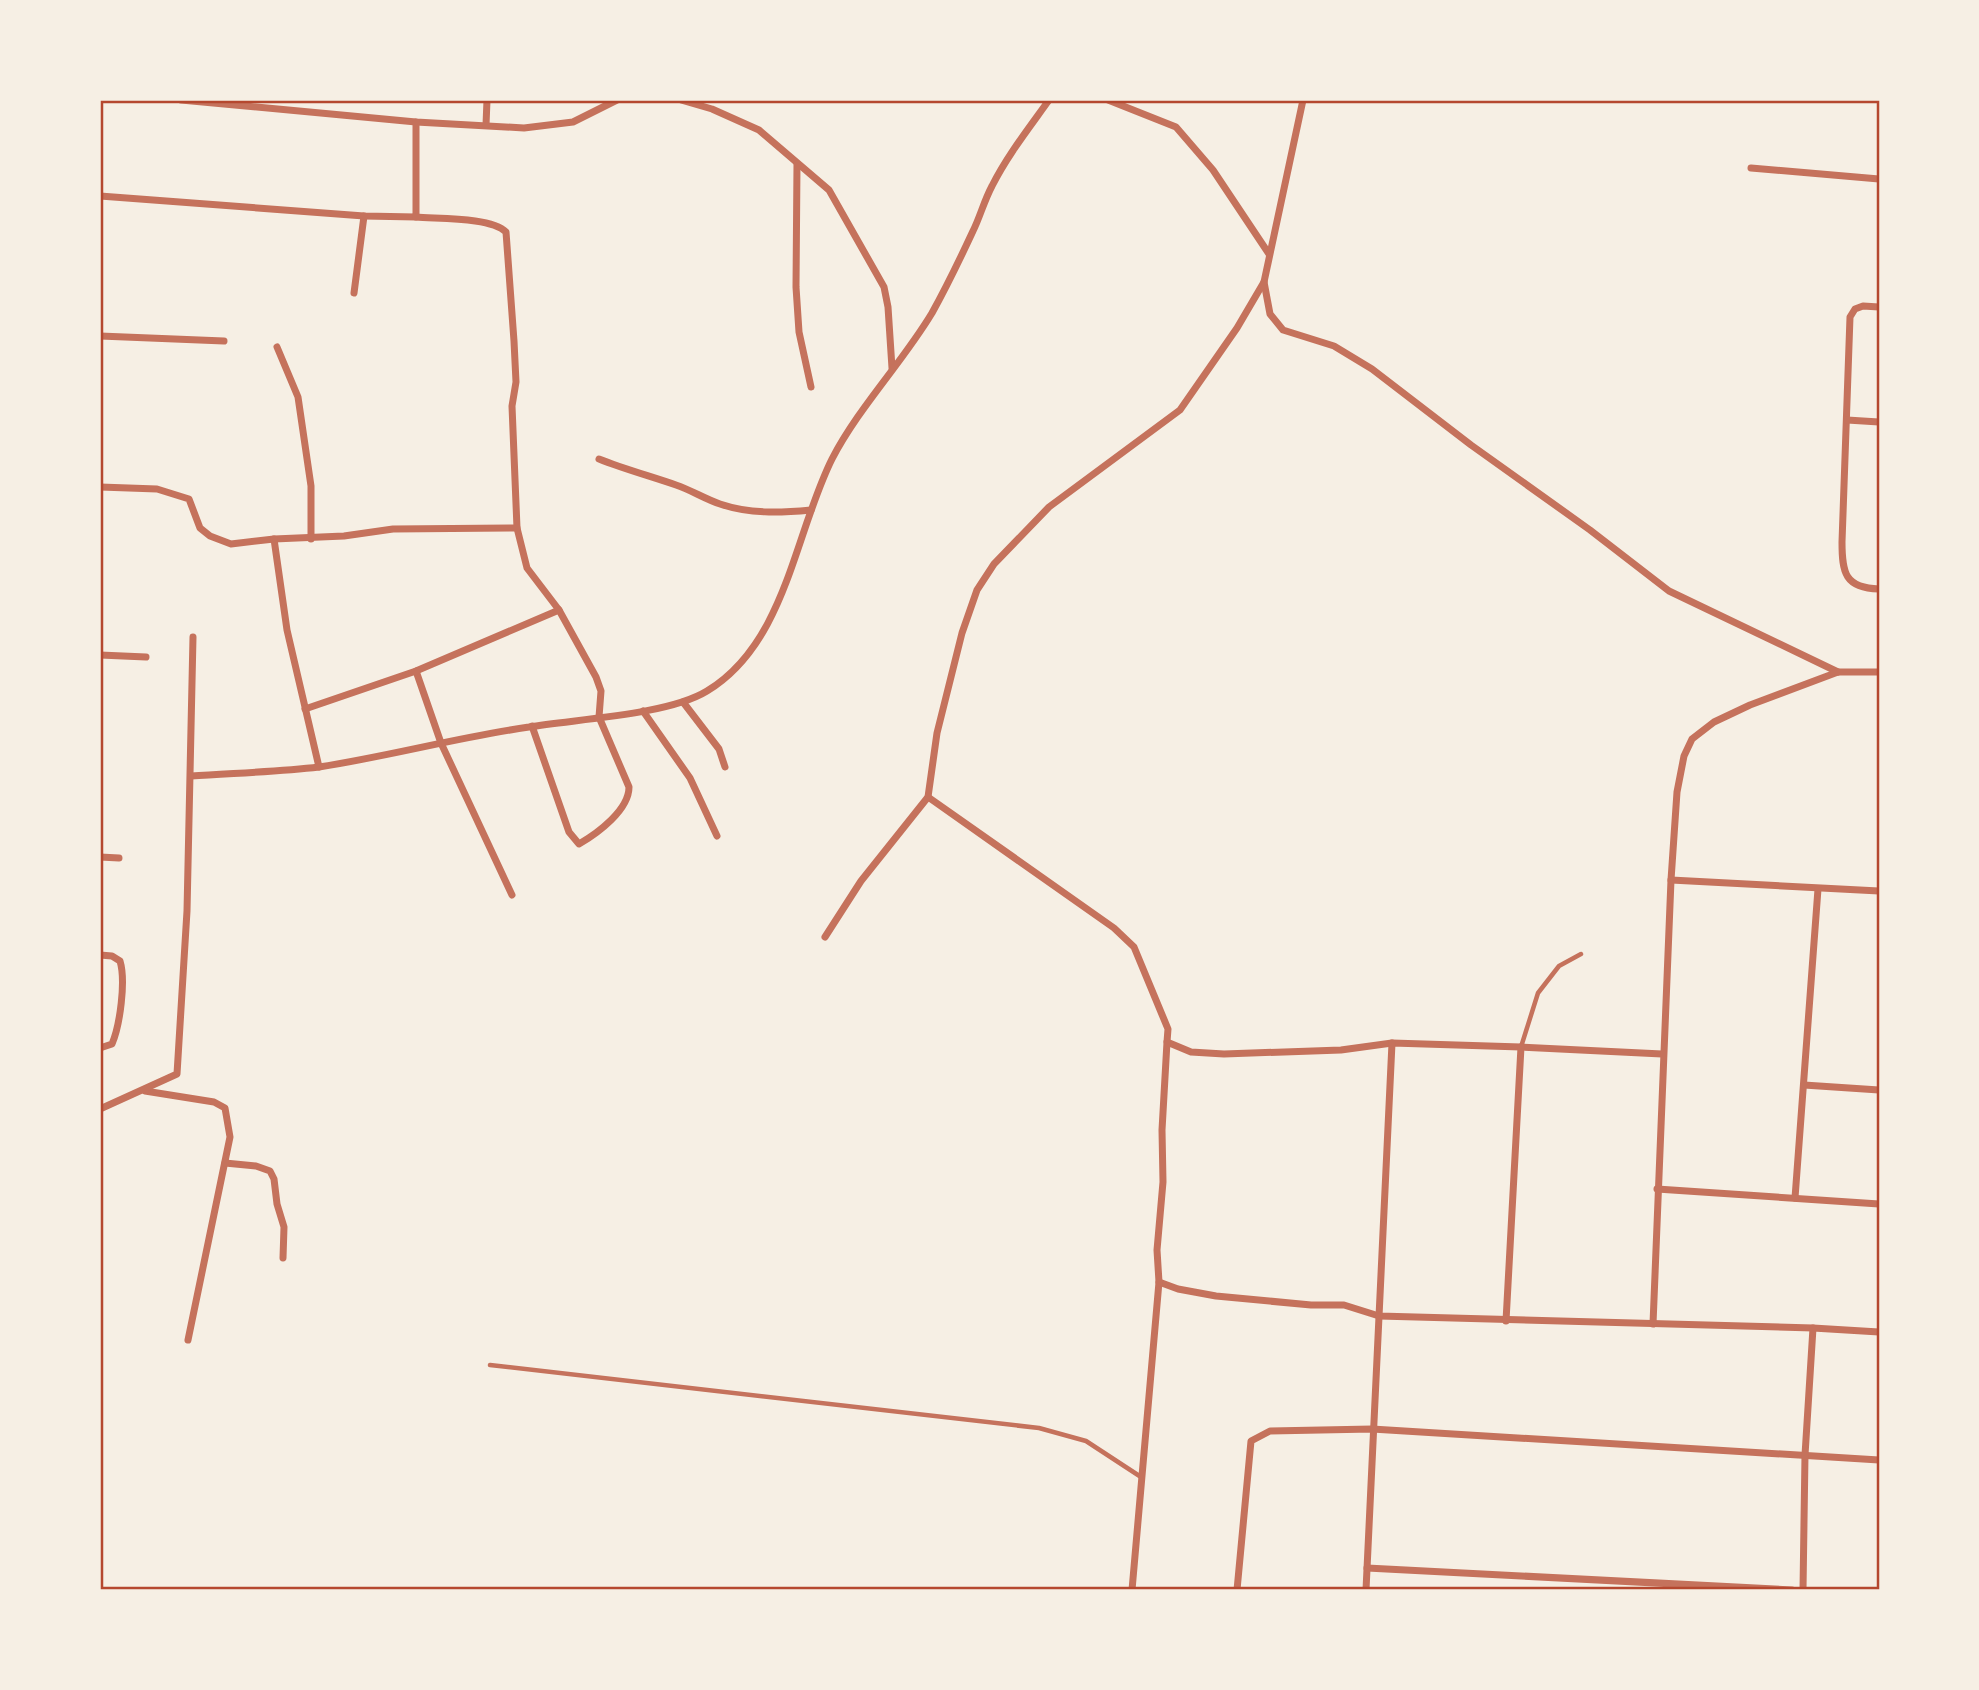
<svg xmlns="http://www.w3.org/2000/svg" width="1979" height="1690" font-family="Figtree,sans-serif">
<rect width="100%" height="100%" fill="#f6efe4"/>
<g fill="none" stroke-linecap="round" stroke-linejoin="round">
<!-- service -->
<g stroke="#c5725c" stroke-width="4.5">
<polyline points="1521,1047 1538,993 1559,966 1581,954"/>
<polyline points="490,1365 1039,1428 1086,1441 1141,1477"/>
</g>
<!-- minor -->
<g stroke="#c5725c" stroke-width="7">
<polyline points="181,100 416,122 524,128 573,122 617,100"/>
<polyline points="681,100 712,109 759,130 829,190 884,287 888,307 892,368"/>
<polyline points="1108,100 1176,127 1213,170 1269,254"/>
<polyline points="1303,100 1264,282 1270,314 1283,330 1334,346 1372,369 1471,445 1590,530 1669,591 1838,672"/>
<polyline points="486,125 487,100"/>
<polyline points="797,164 796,287 799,332 811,387"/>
<polyline points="1751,168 1879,179"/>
<polyline points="100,196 364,216 416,217 416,122"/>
<path d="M416,217C438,219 491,217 506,232L514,341L516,382L512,406L517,528L527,568L559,610L596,677L601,691L599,717L629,787C629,810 598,833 579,844L569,832L532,726"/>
<polyline points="354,293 364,216"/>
<path d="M1879,307L1863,306L1855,309L1850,317L1842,542C1842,573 1845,588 1879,589"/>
<polyline points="100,336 224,341"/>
<polyline points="277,347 298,397 311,486 311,539"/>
<polyline points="1847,420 1879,422"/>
<path d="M599,459C624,469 650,476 676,485C691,490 705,499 720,504C750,514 779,513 811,510"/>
<polyline points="100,487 157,489 189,499 200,528 210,536 231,544 274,539 344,536 393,529 517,528"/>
<polyline points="274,539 287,630 319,767"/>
<polyline points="100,655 146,657"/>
<polyline points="416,671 441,743 512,895"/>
<polyline points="683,702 719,749 725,767"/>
<polyline points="305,709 416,671 559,610"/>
<polyline points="643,711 690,778 717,836"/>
<path d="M191,776C234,773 277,772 319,767C390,756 459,737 529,727C577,719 668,715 707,691C786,643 794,535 832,459C859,407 902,363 932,313C947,286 960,259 973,231C980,217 984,201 992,186C1007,156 1029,128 1049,100"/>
<polyline points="928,797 1114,928 1134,947 1168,1029 1167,1042 1191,1052 1224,1054 1341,1050 1392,1043 1521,1047 1662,1054"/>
<polyline points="100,857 119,858"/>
<polyline points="1671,880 1879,891"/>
<polyline points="825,937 861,881 928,797 937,733 962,633 977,590 994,564 1049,507 1180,410 1237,328 1264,282"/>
<path d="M100,955L112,956L120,961C126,981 120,1025 112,1044L100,1048"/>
<polyline points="1804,1085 1879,1090"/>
<polyline points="145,1091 214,1102 225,1108 230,1137 188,1340"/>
<polyline points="100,1109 177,1074 187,911 193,637"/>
<polyline points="225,1163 256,1166 270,1171 274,1179 277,1204 284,1227 283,1258"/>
<polyline points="1657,1189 1879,1204"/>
<polyline points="1795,1198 1818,889"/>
<polyline points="1159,1282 1178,1289 1216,1296 1311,1305 1344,1305 1379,1316 1813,1328 1879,1332"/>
<polyline points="1506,1321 1521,1047"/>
<polyline points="1653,1324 1671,880 1677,792 1684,756 1692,739 1714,722 1750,705 1838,672 1879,672"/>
<polyline points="1367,1568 1792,1590"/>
<polyline points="1132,1590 1159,1282 1157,1250 1163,1182 1162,1130 1167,1042"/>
<polyline points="1237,1590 1251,1441 1270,1431 1372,1429 1879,1460"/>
<polyline points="1366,1590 1392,1043"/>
<polyline points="1803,1590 1805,1455 1813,1328"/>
</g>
</g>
<!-- border -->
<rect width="1979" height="1690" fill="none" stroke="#f6efe4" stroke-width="203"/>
<rect x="102" y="102" width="1776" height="1486" fill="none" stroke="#b5482f" stroke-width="2.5"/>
</svg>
